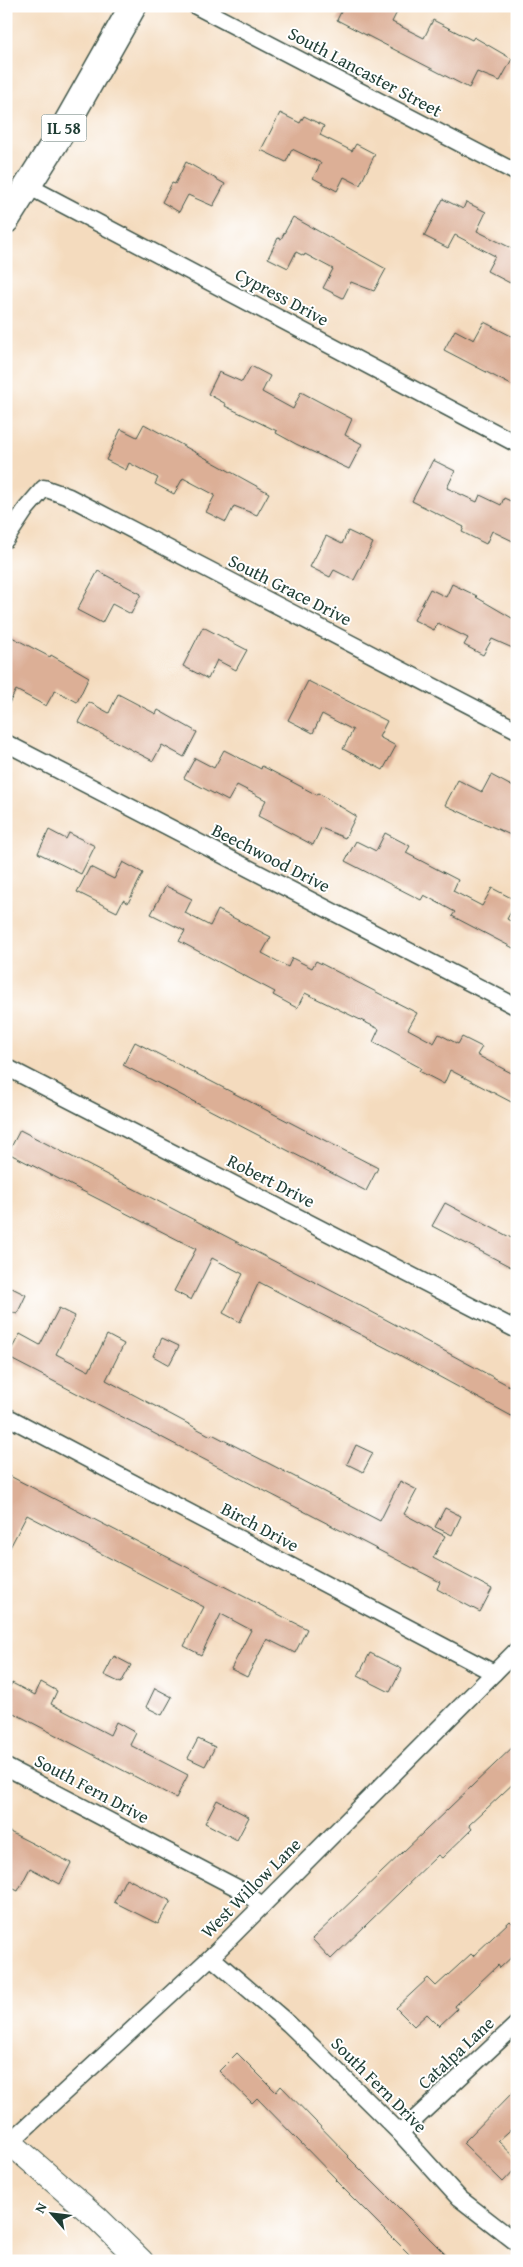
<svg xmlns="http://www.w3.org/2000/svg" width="523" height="2267" font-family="'Gentium Book Plus',serif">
<rect width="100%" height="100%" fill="#fff"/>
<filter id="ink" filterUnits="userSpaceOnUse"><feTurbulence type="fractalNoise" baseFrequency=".02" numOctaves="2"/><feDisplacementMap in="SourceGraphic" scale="10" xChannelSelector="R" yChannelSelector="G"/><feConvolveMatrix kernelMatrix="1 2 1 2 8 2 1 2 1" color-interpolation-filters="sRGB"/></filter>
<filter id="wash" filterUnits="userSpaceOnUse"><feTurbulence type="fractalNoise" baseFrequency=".0096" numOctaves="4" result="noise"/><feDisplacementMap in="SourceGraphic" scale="20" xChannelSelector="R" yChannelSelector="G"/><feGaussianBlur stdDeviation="1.12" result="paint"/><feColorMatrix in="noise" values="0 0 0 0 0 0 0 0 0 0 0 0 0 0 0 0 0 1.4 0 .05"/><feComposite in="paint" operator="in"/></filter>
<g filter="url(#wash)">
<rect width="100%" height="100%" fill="#f4dbbe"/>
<g id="blocks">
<!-- building -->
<g fill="#dcaf96">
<polygon points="344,6 400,6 392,22 424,38 433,20 472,40 474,37 512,59 500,81 477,72 469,88 337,20"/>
<polygon points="280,113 300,123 304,116 324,126 320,135 352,151 356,144 375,154 360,185 344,177 337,191 313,178 321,163 292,149 286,162 261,150"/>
<polygon points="186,162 225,184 213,206 188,195 179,212 162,202 172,183 175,184"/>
<polygon points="443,199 463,209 466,202 486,212 477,231 517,251 517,282 512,279 510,283 487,271 495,256 455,235 448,248 424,236"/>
<polygon points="293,217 386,269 374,291 351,282 343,298 323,288 333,269 305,254 304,256 296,252 288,268 268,258 278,238 281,239"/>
<polygon points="484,322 517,339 517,388 444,350 455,330 474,340"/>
<polygon points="251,366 270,376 262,392 293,409 301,392 352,419 345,435 362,444 349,469 296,444 276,433 277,431 225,406 226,404 208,394 219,372 242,382"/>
<polygon points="144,424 269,493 257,515 234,506 226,522 206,512 215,495 183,478 174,494 155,484 158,478 129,463 126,470 106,460 121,429 137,437"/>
<polygon points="433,460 455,471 447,488 477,502 480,495 501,505 504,498 517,504 517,543 492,531 486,544 462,532 464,527 412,501"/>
<polygon points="348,531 373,543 354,580 334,570 330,577 310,567 326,536 342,544"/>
<polygon points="98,571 141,594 131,614 112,604 102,623 77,610"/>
<polygon points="452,584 477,596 476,597 517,621 517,650 492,639 483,655 464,645 468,638 438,623 434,630 414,620 430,589 446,597"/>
<polygon points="203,627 247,650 236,670 217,660 208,679 183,666"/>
<polygon points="6,634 50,657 51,655 89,677 77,702 55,690 46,706 16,690 6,709"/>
<polygon points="308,681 387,721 379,737 396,746 383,770 343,749 353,730 322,714 313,733 288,720"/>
<polygon points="118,694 156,714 158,710 197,732 184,757 162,745 153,761 78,722 89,702 109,713"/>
<polygon points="224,750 261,769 262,766 317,795 318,793 356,816 345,838 321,828 313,845 258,816 266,800 237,785 228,801 184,778 195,758 214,768"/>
<polygon points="491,775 517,789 517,838 445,805 458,780 482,792"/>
<polygon points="49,830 66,839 69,833 95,846 81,874 38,853"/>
<polygon points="385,833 410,846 406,853 458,880 453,891 482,906 492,888 517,901 507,919 517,925 517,950 452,916 455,912 424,895 421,900 345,861 356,841 376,851"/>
<polygon points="123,862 143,873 128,903 123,900 117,912 77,892 90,867 114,879"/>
<polygon points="166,886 192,899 185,913 210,926 218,910 271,937 262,953 288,967 292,958 312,968 316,961 417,1013 408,1029 434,1043 439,1034 458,1044 462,1037 482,1047 477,1055 517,1076 517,1105 450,1070 444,1084 419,1071 421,1068 373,1042 379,1029 305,993 297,1008 273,995 275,992 179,941 185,931 151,914"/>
<polygon points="135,1042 378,1168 366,1191 123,1065"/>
<polygon points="20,1130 357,1304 517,1390 517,1419 392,1351 259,1282 240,1322 223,1313 243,1274 212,1258 191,1300 174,1291 196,1249 8,1153"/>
<polygon points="445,1203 517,1241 517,1256 511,1267 432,1226"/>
<polygon points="6,1285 26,1295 17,1314 6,1309"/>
<polygon points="59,1308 75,1316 56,1354 89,1371 107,1335 124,1344 106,1380 211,1436 212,1434 380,1521 400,1481 417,1490 404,1514 445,1536 433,1558 492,1589 480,1612 437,1589 440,1582 7,1357 20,1334 40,1345"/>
<polygon points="162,1338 179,1346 169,1365 153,1356"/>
<polygon points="356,1445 373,1453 363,1472 347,1464"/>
<polygon points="6,1474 307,1629 295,1653 267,1639 247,1677 231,1669 251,1630 221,1614 201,1655 184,1646 204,1607 27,1515 6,1555"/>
<polygon points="445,1508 461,1516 452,1535 435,1527"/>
<polygon points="370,1653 402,1669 390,1692 358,1676"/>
<polygon points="114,1656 131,1665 121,1683 104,1675"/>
<polygon points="41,1682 57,1691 51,1704 110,1735 116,1722 136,1733 130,1745 188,1775 176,1798 6,1709 6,1693 12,1683 35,1695"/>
<polygon points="155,1688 172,1697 162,1715 146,1707"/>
<polygon points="198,1739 215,1747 205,1766 188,1758"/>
<polygon points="517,1743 517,1780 469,1825 472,1829 442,1858 438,1855 331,1959 312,1939"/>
<polygon points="217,1800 249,1817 237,1840 205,1823"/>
<polygon points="6,1830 71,1863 60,1884 30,1868 18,1891 6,1885"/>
<polygon points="126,1878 171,1901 158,1924 114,1902"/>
<polygon points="510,1921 517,1928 517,1952 500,1968 498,1965 455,2006 457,2009 439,2026 427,2014 414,2026 396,2008 428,1978 436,1986 471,1954 473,1956"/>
<polygon points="237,2053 276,2092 281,2086 349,2156 348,2157 452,2261 416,2261 335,2180 336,2179 257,2098 252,2103 219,2071"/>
<polygon points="517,2088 517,2124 498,2141 517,2159 517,2167 503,2182 463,2143"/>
</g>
</g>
</g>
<g filter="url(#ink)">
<use href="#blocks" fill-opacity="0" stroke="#3f5549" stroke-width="1"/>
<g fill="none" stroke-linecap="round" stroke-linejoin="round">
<!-- minor casing -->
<g stroke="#3f5549" stroke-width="19">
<g id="minor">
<polyline points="196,6 517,173"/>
<polyline points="28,186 517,444"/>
<polyline points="6,539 26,509 44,488 69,497 517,730"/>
<polyline points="6,743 517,1007"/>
<polyline points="6,1067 517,1330"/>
<polyline points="6,1416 494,1673"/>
<polyline points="6,1767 245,1892 262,1906"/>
<polyline points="211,1957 289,2024 323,2057 400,2133 459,2198 517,2243"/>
<polyline points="400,2133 517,2024"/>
<polyline points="6,2146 211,1957 517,1650"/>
</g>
</g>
<!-- secondary casing -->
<g stroke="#3f5549" stroke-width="26">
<polyline id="secondary" points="6,2139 97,2218 141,2261"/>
</g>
<!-- primary casing -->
<g stroke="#3f5549" stroke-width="29">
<polyline id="primary" points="6,220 64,128 133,6"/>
</g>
<!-- minor -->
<use href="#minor" stroke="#fff" stroke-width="16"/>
<!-- secondary -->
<use href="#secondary" stroke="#fff" stroke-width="24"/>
<!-- primary -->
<use href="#primary" stroke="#fff" stroke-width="26"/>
</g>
</g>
<g text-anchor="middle" stroke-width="4" stroke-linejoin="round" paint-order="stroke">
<!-- shield labels -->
<rect fill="#fff" stroke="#627771" stroke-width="1" x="41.5" y="114.5" width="45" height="27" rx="4"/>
<g font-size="16" font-weight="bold" fill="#1f3d34">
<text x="64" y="134">IL 58</text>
</g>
<!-- street labels -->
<g font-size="18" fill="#1f3d34" stroke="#fff">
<text transform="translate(365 72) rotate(28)" y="6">South Lancaster Street</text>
<text transform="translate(282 297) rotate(28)" y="6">Cypress Drive</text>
<text transform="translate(290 590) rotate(27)" y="6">South Grace Drive</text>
<text transform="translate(271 858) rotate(27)" y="6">Beechwood Drive</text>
<text transform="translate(271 1181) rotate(27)" y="6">Robert Drive</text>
<text transform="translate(260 1527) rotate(28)" y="6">Birch Drive</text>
<text transform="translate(92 1789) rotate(28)" y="6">South Fern Drive</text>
<text transform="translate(251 1888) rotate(-45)" y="6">West Willow Lane</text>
<text transform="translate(456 2053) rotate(-43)" y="6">Catalpa Lane</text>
<text transform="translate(379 2085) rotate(45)" y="6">South Fern Drive</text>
</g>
</g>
<!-- margin -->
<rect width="523" height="2267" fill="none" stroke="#fff" stroke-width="25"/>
<!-- north arrow -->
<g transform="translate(52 2214) rotate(298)" stroke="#ffffff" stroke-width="4" paint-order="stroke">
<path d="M0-4L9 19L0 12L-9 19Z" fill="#1f3d34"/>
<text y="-8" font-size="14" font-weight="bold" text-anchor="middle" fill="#1f3d34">N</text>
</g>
</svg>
